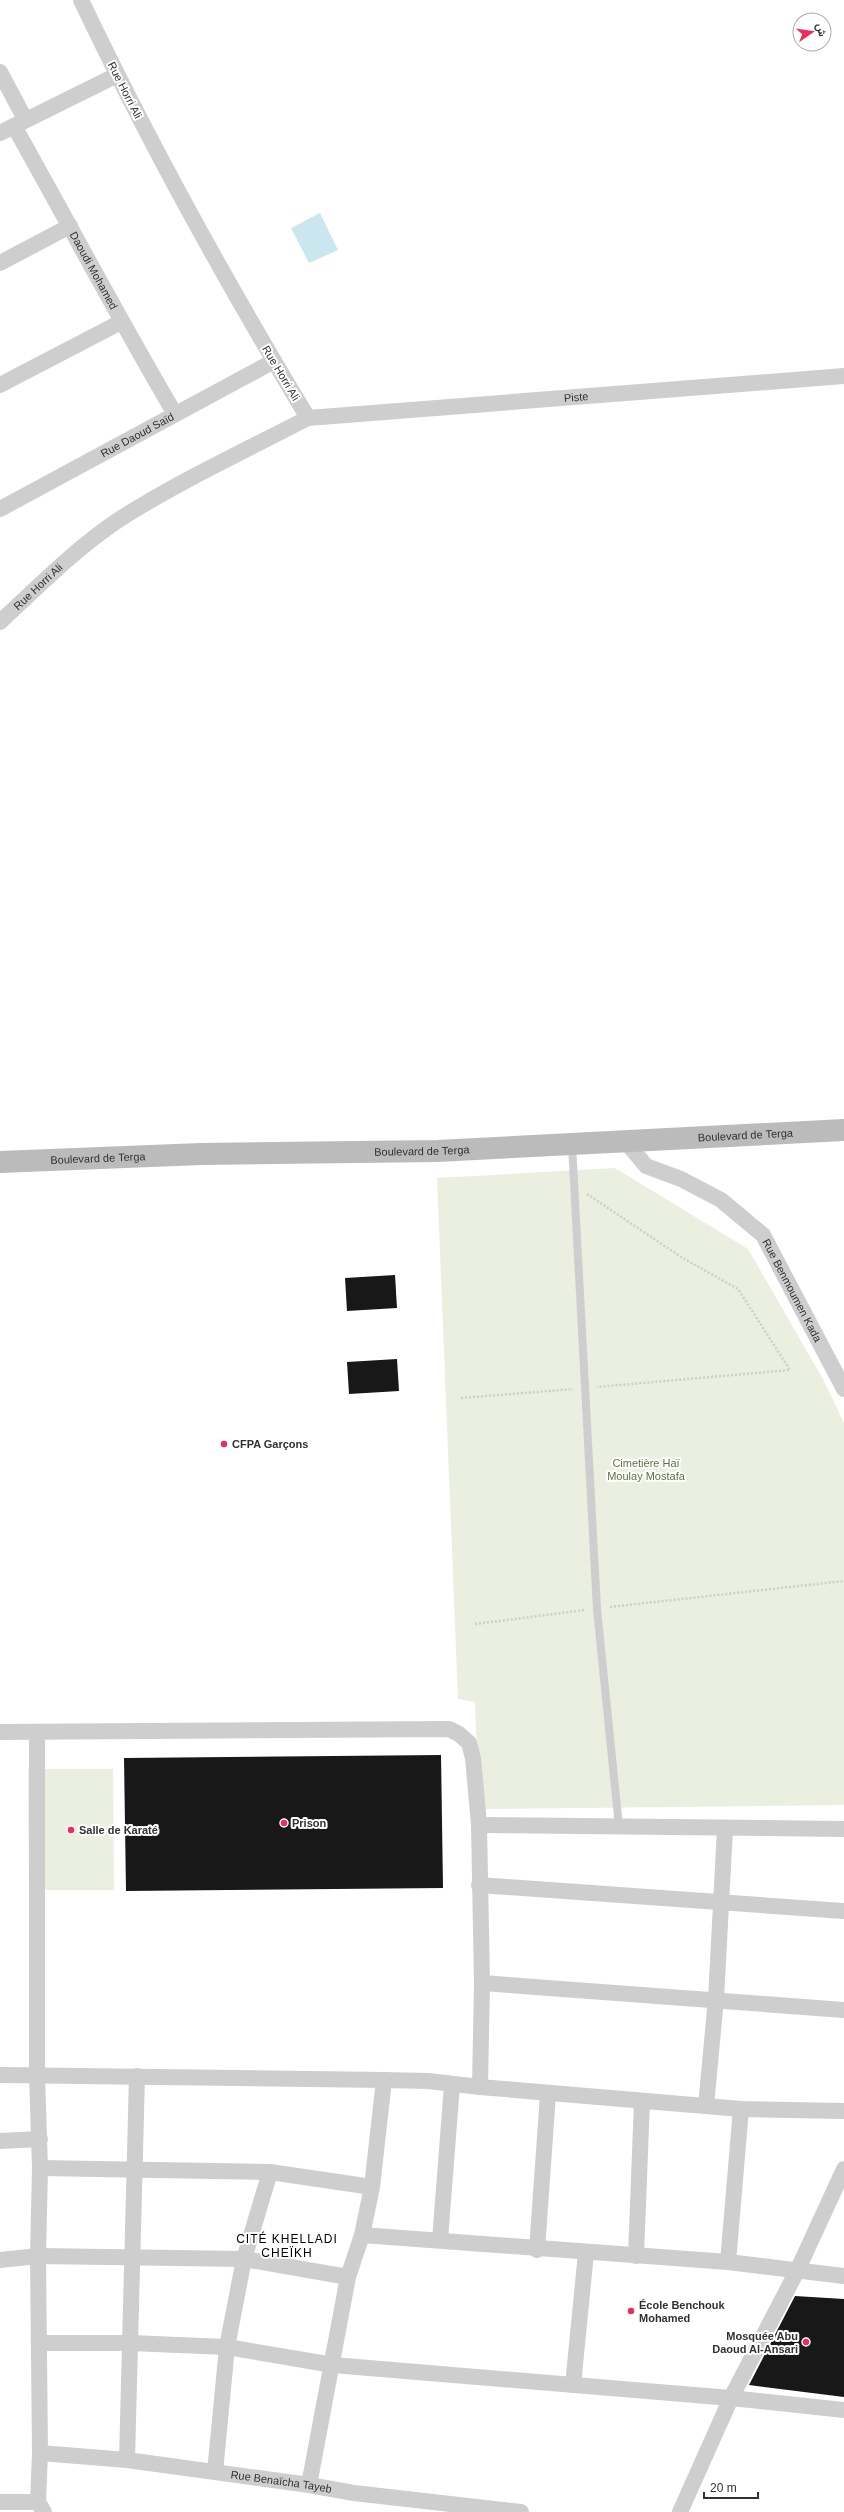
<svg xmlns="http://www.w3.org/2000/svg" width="844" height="2512" font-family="Arial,Vazirmatn,sans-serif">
<rect width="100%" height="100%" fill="#fff"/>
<!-- green -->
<g fill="#eaefdf">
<polygon points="615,1168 748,1249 824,1381 844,1423 844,1805 479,1809 475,1702 458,1699 437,1178"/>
<polygon points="28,1769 113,1769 114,1890 29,1890"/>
</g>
<!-- water -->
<polygon fill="#cae7ef" points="320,213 338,250 309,263 291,228"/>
<!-- building -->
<g fill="#181818">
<polygon points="395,1275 397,1308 347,1311 345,1278"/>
<polygon points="397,1359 399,1391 349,1394 347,1362"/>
<polygon points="441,1755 443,1888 126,1891 124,1758"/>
<polygon points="795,2296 844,2299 844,2397 749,2385"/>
</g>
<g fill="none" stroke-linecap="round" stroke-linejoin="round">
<!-- path -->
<g stroke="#cecece" stroke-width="2.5" stroke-dasharray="2 2" stroke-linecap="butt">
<polyline points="587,1194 681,1257 738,1289 790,1370 597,1387"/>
<polyline points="461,1398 573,1389"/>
<polyline points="610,1607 844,1581"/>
<polyline points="475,1624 585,1610"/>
</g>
<!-- service -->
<polyline stroke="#cecece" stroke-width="8" points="572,1145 597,1609 619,1827"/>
<!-- minor -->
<g stroke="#cecece" stroke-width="16">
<polyline points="0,72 25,119"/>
<path id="s1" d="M14,126C68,222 119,319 175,414"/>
<polyline points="0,133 117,75"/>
<polyline points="0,263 70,226"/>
<polyline points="0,385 121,322"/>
<path id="s2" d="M308,418L844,376"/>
<path id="s3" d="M0,509L274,361"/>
<path id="s4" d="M0,622C39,586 78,546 123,517C182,480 246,450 308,418C226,282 149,143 81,0"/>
<path id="s5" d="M626,1142L646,1166L681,1179L721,1200L763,1235L844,1389"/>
<polyline points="0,1732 449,1729 459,1734 469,1743 473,1758 479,1825 482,1983 480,2087 428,2081 384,2080 0,2075"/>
<polyline points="37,1732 37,2075 40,2168 38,2256 40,2453 38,2502 44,2512"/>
<polyline points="479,1825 844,1829"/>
<polyline points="479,1885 844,1911"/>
<polyline points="482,1983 844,2010"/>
<polyline points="480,2087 741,2109 844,2111"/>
<polyline points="706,2106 716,1999 725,1829"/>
<polyline points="0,2141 40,2139"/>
<polyline points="40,2168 270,2172 372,2187"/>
<polyline points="362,2235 728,2262 844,2276"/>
<polyline points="440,2240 452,2085"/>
<polyline points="537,2250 548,2094"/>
<polyline points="636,2256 642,2101"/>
<polyline points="0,2260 38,2256 244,2259 348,2277"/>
<polyline points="728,2262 741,2109"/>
<polyline points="39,2343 130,2343 227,2347 333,2365 731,2398 844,2410"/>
<polyline points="573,2385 586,2253"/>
<path id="s6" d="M40,2453L127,2460L309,2485L354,2493L521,2512"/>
<polyline points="127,2460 137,2076"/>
<polyline points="215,2472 227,2347 244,2259 270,2172"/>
<polyline points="309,2485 348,2277 362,2235 372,2187 384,2080"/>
<polyline points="0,2502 38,2502"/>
<polyline points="680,2512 731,2398 798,2269 844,2169"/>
</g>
<!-- secondary -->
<path stroke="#bbb" stroke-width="22" id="s7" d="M0,1162L201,1154L437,1151L844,1130"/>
</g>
<!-- markers -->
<g fill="#f02b5b" stroke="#fff" stroke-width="1.5">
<circle cx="224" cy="1444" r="4"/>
<circle cx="284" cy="1823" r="4"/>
<circle cx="71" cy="1830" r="4"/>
<circle cx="631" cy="2311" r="4"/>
<circle cx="806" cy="2342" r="4"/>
</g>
<g text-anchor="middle" stroke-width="4" stroke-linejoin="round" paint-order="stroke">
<!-- street labels -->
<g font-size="11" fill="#313131" stroke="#fff">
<text transform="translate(125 90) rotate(63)" y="4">Rue Horri Ali</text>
<text dy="4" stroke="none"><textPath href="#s1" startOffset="165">Daoudi Mohamed</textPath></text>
<text transform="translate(281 373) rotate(59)" y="4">Rue Horri Ali</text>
<text dy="4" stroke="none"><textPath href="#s2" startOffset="269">Piste</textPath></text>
<text dy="4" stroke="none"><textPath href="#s3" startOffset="156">Rue Daoud Saïd</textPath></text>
<text dy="4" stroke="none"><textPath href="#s4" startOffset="52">Rue Horri Ali</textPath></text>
<text dy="4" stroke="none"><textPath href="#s7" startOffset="746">Boulevard de Terga</textPath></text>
<text dy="4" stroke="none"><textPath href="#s7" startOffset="422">Boulevard de Terga</textPath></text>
<text dy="4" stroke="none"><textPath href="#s7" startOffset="98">Boulevard de Terga</textPath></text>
<text dy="4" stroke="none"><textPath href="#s5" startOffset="231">Rue Benmoumen Kada</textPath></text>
<text dy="4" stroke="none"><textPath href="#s6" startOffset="243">Rue Benaïcha Tayeb</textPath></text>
</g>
<!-- poi labels -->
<g font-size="11" font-weight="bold" fill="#313131" stroke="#fff" text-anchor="start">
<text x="232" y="1448">CFPA Garçons</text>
<text x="292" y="1827">Prison</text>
<text x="79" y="1834">Salle de Karaté</text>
<text x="639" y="2309">École Benchouk<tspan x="639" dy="13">Mohamed</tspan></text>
<text x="798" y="2340" text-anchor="end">Mosquée Abu<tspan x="798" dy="13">Daoud Al-Ansari</tspan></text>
</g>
<!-- park labels -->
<g font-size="11" fill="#5d713b" stroke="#fff">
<text x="646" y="1467">Cimetière Haï<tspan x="646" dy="13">Moulay Mostafa</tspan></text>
</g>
<!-- neighbourhood labels -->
<g font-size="12" letter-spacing="1" fill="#000" stroke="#fff">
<text x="287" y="2243">CITÉ KHELLADI<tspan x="287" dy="14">CHEÏKH</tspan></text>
</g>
</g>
<!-- north arrow -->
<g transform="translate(812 32) rotate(77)"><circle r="19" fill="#ffffff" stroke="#adadad"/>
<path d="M0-3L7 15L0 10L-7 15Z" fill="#f02b5b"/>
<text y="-6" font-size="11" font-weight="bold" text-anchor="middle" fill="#313131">ش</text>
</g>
<!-- scale -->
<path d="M704 2492v6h54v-6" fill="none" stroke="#313131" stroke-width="2"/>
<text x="710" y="2492" font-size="12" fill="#313131" stroke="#ffffff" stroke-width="3" paint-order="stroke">20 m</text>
</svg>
